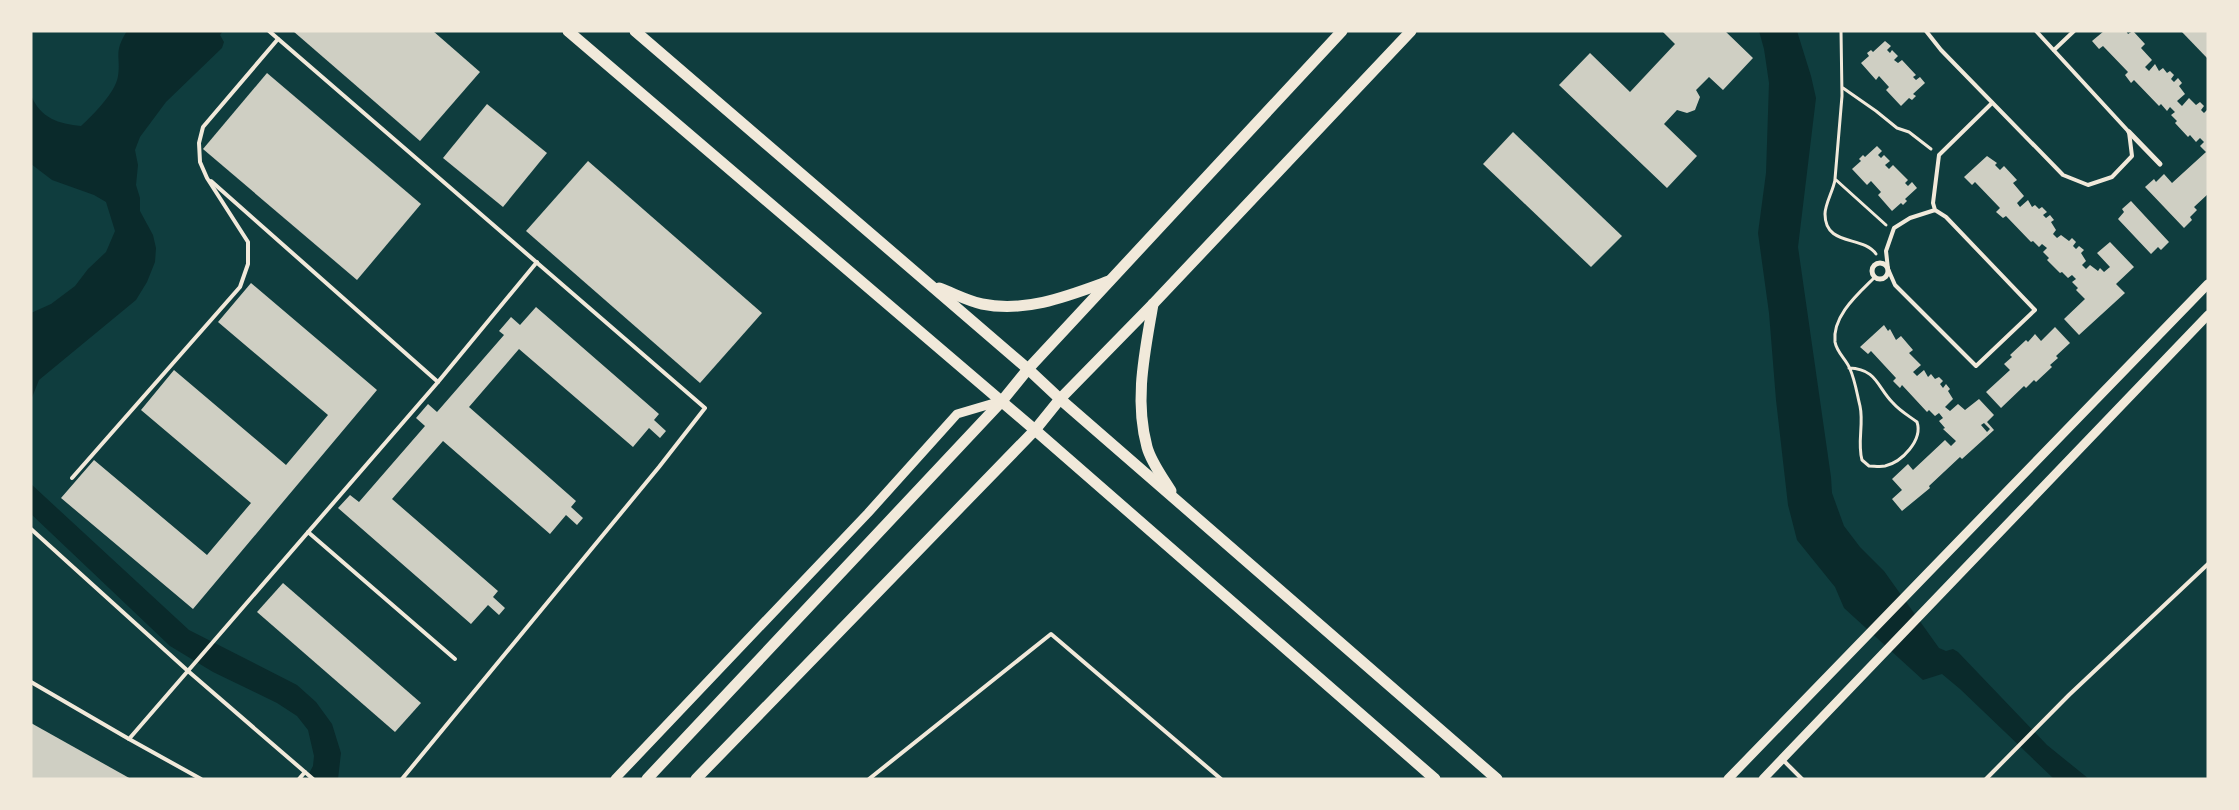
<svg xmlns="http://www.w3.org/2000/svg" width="2239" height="810" font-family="'IBM Plex Sans',sans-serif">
<rect width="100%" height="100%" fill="#0f3d3e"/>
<!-- water -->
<g fill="#0a2a2b">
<path d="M127,31H223L220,35L224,42L222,48L166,102L140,137L135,150L138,165L136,185L140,198V211L153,235L156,248L155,262L147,282L136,300L39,380L31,400V313L51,304L75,286L88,269L106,252L115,231L106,202L94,195L52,180L31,164V95C40,118 59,124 81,126C92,116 116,92 118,76C121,56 113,53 127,31Z"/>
<polygon points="1759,31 1797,31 1811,76 1816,98 1798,247 1831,477 1832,493 1844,526 1860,547 1884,571 1939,648 1946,651 1953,649 1958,652 2047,745 2089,779 2054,779 1960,689 1942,674 1923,680 1844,608 1835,587 1797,540 1788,505 1776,400 1769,313 1758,233 1766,173 1769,83 1764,49"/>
<polygon points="31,484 189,630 297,685 316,702 332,724 341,753 338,779 306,779 313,766 314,756 308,730 297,716 277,703 213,672 170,646 31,514"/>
</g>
<!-- building -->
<g fill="#cfcfc3" fill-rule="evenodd">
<polygon points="293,31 433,31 480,72 420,141"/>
<polygon points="1662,31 1725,31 1753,58 1723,90 1709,77 1696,90 1700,97 1695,110 1687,113 1677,110 1664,124 1697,156 1667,188 1559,85 1590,53 1630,92 1675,44"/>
<polygon points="2104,31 2126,31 2128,34 2133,31 2145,44 2141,48 2152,60 2145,67 2149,71 2155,64 2159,71 2163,68 2167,73 2170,71 2174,75 2171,79 2174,82 2178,78 2182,83 2179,86 2185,94 2177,101 2182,106 2189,98 2196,105 2200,102 2204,106 2201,110 2204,113 2208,109 2208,194 2194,207 2197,210 2190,217 2192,220 2184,228 2145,187 2154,179 2156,182 2164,174 2172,183 2206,152 2200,146 2204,142 2200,138 2196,142 2190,135 2188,137 2175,123 2177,121 2171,115 2175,112 2170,107 2167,111 2161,104 2159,106 2134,80 2131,83 2125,75 2128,72 2103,46 2099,49 2092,41"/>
<polygon points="2181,31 2208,31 2208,59"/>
<polygon points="1885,41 1891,46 1887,50 1890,53 1892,50 1898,56 1894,60 1898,63 1902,60 1916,75 1913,77 1916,80 1920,77 1925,83 1913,94 1916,96 1912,100 1909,98 1901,106 1886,90 1889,87 1879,76 1876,80 1861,63 1869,56 1867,53 1871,50 1873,52"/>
<polygon points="267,73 421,204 357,280 203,149"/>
<polygon points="487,104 547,153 503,207 443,158"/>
<polygon points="1513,132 1622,236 1591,267 1483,164"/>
<polygon points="1877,146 1882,151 1878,155 1881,158 1884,155 1890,161 1885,165 1889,169 1893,165 1908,180 1905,183 1908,186 1912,182 1917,188 1905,199 1907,201 1903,205 1901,203 1892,211 1878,195 1881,192 1871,181 1867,185 1852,169 1861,161 1859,159 1863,155 1865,157"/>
<polygon points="1987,156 1997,163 1995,165 2000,170 2004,166 2017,180 2013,183 2024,196 2017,203 2020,207 2028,200 2032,207 2035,205 2039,209 2042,207 2047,212 2043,215 2046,218 2050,215 2054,220 2051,222 2056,230 2053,234 2057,238 2061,235 2069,241 2072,238 2076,242 2073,246 2076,249 2079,246 2084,250 2081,253 2086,261 2082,265 2086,269 2090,265 2098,271 2100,268 2104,272 2110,267 2097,253 2110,242 2134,267 2116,284 2125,293 2079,335 2064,319 2085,299 2076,290 2078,288 2072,282 2076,279 2072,275 2068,278 2062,272 2060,273 2047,260 2049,258 2043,252 2047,248 2042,244 2039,247 2033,241 2031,242 2006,216 2003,218 1996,212 2000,208 1975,182 1972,185 1964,177"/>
<polygon points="588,161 762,313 700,383 526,231"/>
<polygon points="2131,201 2169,242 2161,250 2158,247 2151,254 2118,219 2124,212 2122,209"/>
<polygon points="251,283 377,390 193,609 61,498 94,460 207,555 251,503 141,410 174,370 286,465 328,415 218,322"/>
<polygon points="536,307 659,414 654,420 666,431 660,438 649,428 633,447 519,349 469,407 576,501 571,507 583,518 577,525 566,515 550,534 443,441 392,499 498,591 493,597 505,608 499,615 488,605 471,624 338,508 350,495 359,502 425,426 416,418 428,404 437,412 504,335 499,331 511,317 520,325"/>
<path d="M1884,325L1888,331L1890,329L1896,340L1901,336L1913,350L1909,353L1921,365L1913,372L1917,376L1924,370L1928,377L1931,374L1935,379L1939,377L1943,381L1940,384L1943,388L1946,384L1950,389L1948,391L1953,399L1945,407L1950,411L1958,404L1965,410L1979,399L1994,415L1987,422L1994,430L1962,459L1960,457L1929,486L1930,488L1902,511L1892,499L1902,490L1892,479L1908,464L1913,470L1945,440L1951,446L1956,441L1943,429L1945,428L1939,421L1943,418L1939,413L1935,416L1929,410L1927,412L1902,385L1900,388L1893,381L1896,378L1871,351L1868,354L1860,347ZM1984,423L1990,429L1987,432L1981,425Z"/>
<polygon points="2055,327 2070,343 2056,356 2058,358 2050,365 2052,367 2036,382 2034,380 2026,388 2024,386 2001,408 1986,392 2010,370 2004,364 2012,357 2010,355 2026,340 2028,342 2035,334 2041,341"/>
<polygon points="283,583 421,703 395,732 257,612"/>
<polygon points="31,723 131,779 31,779"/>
</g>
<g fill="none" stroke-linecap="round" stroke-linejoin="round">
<!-- path -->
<g stroke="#f1e9da" stroke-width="3">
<polyline points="1841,31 1842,96 1835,179 1886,225"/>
<polyline points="1843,88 1876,111 1897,128 1909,132 1931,149"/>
<path d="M1835,180C1833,191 1825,204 1825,214C1825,247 1863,235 1876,254"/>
<path d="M1849,368C1877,369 1877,387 1893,403C1900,411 1909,416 1917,422C1923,440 1902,462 1885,466C1880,467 1874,466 1869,466L1862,460C1857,442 1864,424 1860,406C1857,394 1855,380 1850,369C1846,359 1837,353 1835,342C1832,316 1858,294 1874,278"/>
</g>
<!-- service -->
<g stroke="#f1e9da" stroke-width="4">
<polyline points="269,31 705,408 659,467 402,779"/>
<polyline points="1926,31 1941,50 2063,175 2088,185 2112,177 2132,156 2129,132 2036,31"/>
<polyline points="2054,50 2074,31"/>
<polyline points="211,181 438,382"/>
<polyline points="1935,210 1910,218 1894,228 1886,251 1888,269 1895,285 1976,366 2035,310 1946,217 1935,210 1933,203 1939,155 1992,103"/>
<polyline points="72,478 240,287 248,264 248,242 207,178 200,162 199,143 203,127 278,39"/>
<polyline points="31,529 188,671 313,779"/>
<polyline points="308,532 455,659"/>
<polyline points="31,682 129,739 438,382 537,262"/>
<polyline points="129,739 201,779"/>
<polyline points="1782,759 1802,779"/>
<polyline points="299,779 305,772"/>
<polyline points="869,779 1051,634 1221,779"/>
<polyline points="1986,779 2069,695 2208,564"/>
</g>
<!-- minor -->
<g stroke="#f1e9da" stroke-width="5">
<polyline points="2129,132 2160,164"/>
<circle cx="1880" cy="271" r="8"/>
</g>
<!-- tertiary -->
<g stroke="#f1e9da" stroke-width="9">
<polyline points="615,779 868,513 957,414 1001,401"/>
<polyline points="1728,779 2208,284"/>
<polyline points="1763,779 2208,315"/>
</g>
<!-- primary -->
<g stroke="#f1e9da" stroke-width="11">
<polyline points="568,31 1035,430 1435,779"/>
<polyline points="635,31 1028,369 1060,399 1497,779"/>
<path d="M939,288C953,293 968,301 982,304C1026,313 1068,296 1109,281"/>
<path d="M1153,304C1145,352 1134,399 1147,447C1151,462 1163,478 1171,491"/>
<polyline points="647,779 1002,401 1028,369 1342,31"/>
<polyline points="696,779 1035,430 1060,399 1153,304 1411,31"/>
</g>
</g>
<!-- border -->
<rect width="2239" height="810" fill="none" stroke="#f1e9da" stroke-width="65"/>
</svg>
